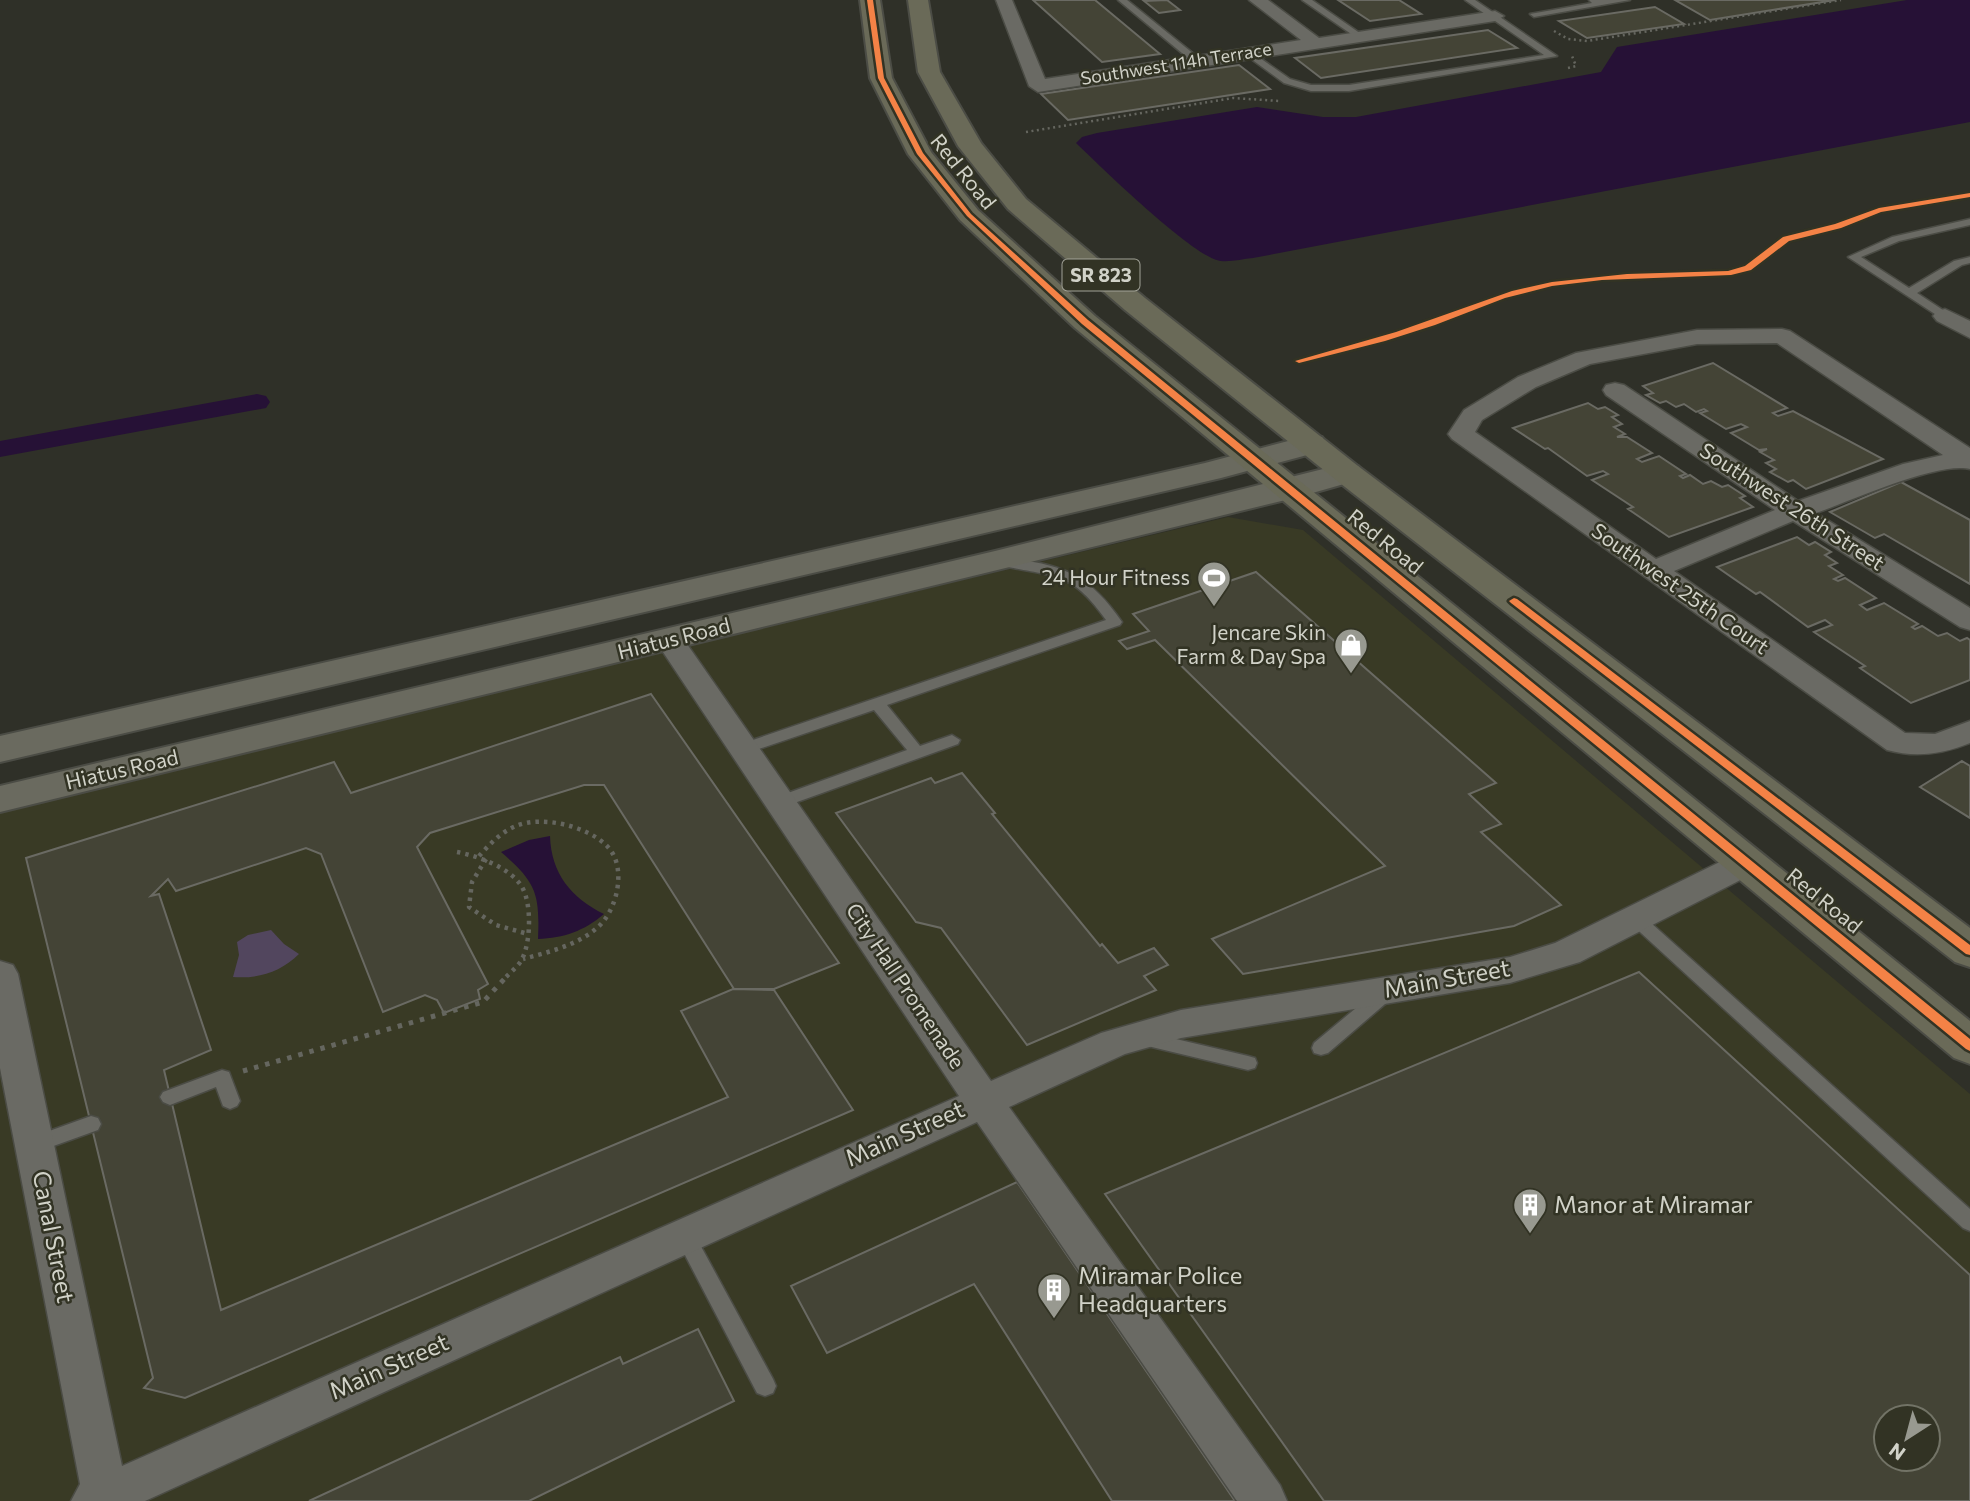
<svg xmlns="http://www.w3.org/2000/svg" width="1970" height="1501" font-family="Commissioner,sans-serif">
<rect width="100%" height="100%" fill="#2f3028"/>
<!-- built -->
<path fill="#393a25" fill-rule="evenodd" d="M1228,517L1303,530L1970,1094V1501H0V809ZM1886,1417H1928V1459H1886Z"/>
<!-- green -->
<path fill="#52465e" d="M271,930L284,944L299,954C281,972 258,979 233,977L239,955L237,942L248,935Z"/>
<!-- water -->
<g fill="#261136">
<path d="M1907,0H1970V122L1253,258C1243,259 1231,262 1221,261C1195,259 1099,165 1076,143L1082,137L1097,133L1257,107L1323,117H1356L1601,72L1617,47Z"/>
<path d="M550,836C551,873 571,898 604,914C584,931 564,938 538,939C540,893 536,882 501,852L529,840Z"/>
</g>
<g fill="none" stroke-linecap="round" stroke-linejoin="round">
<!-- canal -->
<polygon fill="#261136" fill-rule="evenodd" points="257,394 266,396 270,402 266,408 0,457 0,441"/>
</g>
<!-- building -->
<g fill="#444436" stroke="#6a6a63" stroke-width="2" fill-rule="evenodd">
<polygon points="1033,0 1095,0 1160,54 1102,62"/>
<polygon points="1167,0 1180,10 1159,13 1144,1"/>
<polygon points="1338,0 1399,0 1421,14 1370,21"/>
<polygon points="1675,0 1835,0 1710,20"/>
<polygon points="1655,7 1684,24 1587,38 1559,21"/>
<polygon points="1488,30 1517,48 1321,78 1295,58"/>
<polygon points="1239,65 1270,89 1068,120 1041,94"/>
<polygon points="1713,363 1787,408 1773,413 1778,416 1793,411 1883,459 1806,489 1793,480 1788,482 1770,472 1776,469 1766,463 1774,460 1760,452 1767,449 1759,450 1731,433 1747,427 1741,424 1726,429 1700,413 1707,411 1704,409 1696,412 1684,404 1676,407 1666,401 1660,403 1646,395 1653,393 1643,386"/>
<polygon points="1588,403 1598,409 1605,407 1618,415 1612,417 1622,424 1614,427 1625,434 1617,437 1627,437 1652,453 1637,459 1642,462 1659,456 1686,474 1680,476 1683,478 1690,475 1703,484 1711,481 1722,487 1728,485 1745,496 1740,498 1753,507 1669,537 1628,509 1633,507 1592,480 1608,474 1603,471 1587,476 1548,448 1545,449 1513,428"/>
<polygon points="1901,482 1970,520 1970,584 1884,534 1875,538 1830,512"/>
<polygon points="1797,537 1809,545 1815,542 1831,552 1825,555 1837,563 1829,566 1843,575 1834,579 1838,581 1845,578 1876,598 1860,605 1867,610 1884,603 1918,624 1912,627 1915,629 1922,626 1938,636 1947,633 1960,641 1967,638 1970,640 1970,680 1911,703 1860,668 1865,666 1814,632 1832,625 1825,620 1808,627 1760,592 1756,594 1717,567"/>
<polygon points="1256,572 1496,783 1469,794 1501,824 1481,832 1561,905 1514,926 1243,974 1212,939 1385,866 1155,640 1127,649 1119,641 1149,631 1133,614"/>
<polygon points="651,694 839,963 774,989 734,989 604,785 584,785 430,833 417,847 488,984 478,990 480,999 444,1013 437,1000 425,995 383,1012 321,854 306,848 176,891 168,879 151,896 159,894 211,1050 164,1070 221,1310 728,1097 681,1011 733,989 774,990 853,1110 185,1398 144,1388 153,1378 26,858 334,762 351,793"/>
<polygon points="1962,761 1970,766 1970,818 1920,787"/>
<polygon points="962,773 995,813 992,814 1100,946 1102,944 1118,963 1154,948 1168,965 1144,976 1156,990 1027,1045 941,928 916,922 836,813 931,778 935,783"/>
<path d="M1639,972L1970,1275V1501H1324L1105,1194ZM1886,1417H1928V1459H1886Z"/>
<polygon points="1017,1182 1235,1501 1112,1501 974,1284 827,1353 791,1286"/>
<polygon points="698,1329 734,1401 529,1501 309,1501 620,1357 623,1364"/>
</g>
<g fill="none" stroke-linecap="round" stroke-linejoin="round">
<!-- service casing -->
<g stroke="#4b4c45" stroke-width="3">
<g id="service">
<polygon points="1118,0 1127,0 1200,59 1200,63 1194,63"/>
<polygon points="1302,0 1312,0 1364,36 1357,38"/>
<polygon points="1465,0 1475,0 1557,56 1349,91 1311,91 1284,83 1243,53 1250,51 1290,79 1311,85 1349,85 1544,55"/>
<polygon points="1589,0 1630,0 1534,17 1530,14 1592,3"/>
<polygon points="1970,219 1970,225 1899,241 1861,257 1909,288 1954,261 1970,257 1970,263 1962,265 1917,293 1949,314 1949,318 1941,318 1848,257 1892,237"/>
<path d="M1005,558C1062,564 1089,574 1122,622L1120,625L887,705L920,746L952,735L960,740L958,744L786,806H774L772,802L774,798L907,750L874,710L744,754L736,749L738,745L1106,620C1070,569 1054,578 1000,565L998,562L1000,559Z"/>
<polygon points="1635,912 1641,914 1970,1209 1970,1231 1963,1228 1629,922 1626,918 1629,914"/>
<polygon points="1386,986 1392,988 1395,993 1392,998 1328,1053 1321,1055 1314,1053 1312,1048 1314,1043 1380,988"/>
<polygon points="1142,1031 1248,1056 1255,1058 1257,1063 1255,1068 1248,1070 1135,1043 1133,1038 1135,1033"/>
<polygon points="222,1070 229,1072 240,1101 237,1106 230,1109 223,1106 216,1087 170,1105 163,1102 160,1097 163,1092"/>
<polygon points="91,1116 98,1118 101,1124 98,1130 34,1153 27,1151 24,1145 27,1139"/>
<polygon points="684,1225 691,1228 773,1379 776,1386 773,1393 765,1396 757,1393 674,1234 677,1228"/>
</g>
</g>
<!-- minor casing -->
<g stroke="#4b4c45" stroke-width="3">
<g id="minor">
<polygon points="996,0 1012,0 1045,79 1301,40 1249,0 1268,0 1319,38 1495,11 1504,16 1495,21 1038,92 1029,86"/>
<polygon points="1945,309 1970,321 1970,338 1937,321 1933,316 1937,311"/>
<path d="M1782,329L1790,331L1970,448V469C1939,461 1850,501 1816,513L1970,608V630L1960,627L1793,521L1674,571L1905,733L1935,734L1970,721V743C1943,754 1916,758 1887,750L1452,439L1448,434L1464,410L1518,377L1576,353L1697,330ZM1777,343L1943,455L1903,464L1798,501L1624,385L1615,383L1606,385L1603,390L1606,395L1775,510L1656,559L1475,432L1482,420L1536,387L1590,364L1697,344Z"/>
<polygon points="670,631 680,634 991,1081 1101,1033 1181,1010 1510,957 1555,943 1734,855 1746,851 1758,855 1763,863 1758,871 1580,962 1510,983 1181,1038 1125,1054 1009,1107 1280,1485 1287,1501 1237,1501 977,1122 145,1501 71,1501 80,1484 0,1068 0,961 13,965 18,974 122,1466 959,1096 655,640 660,634"/>
</g>
</g>
<!-- secondary casing -->
<g stroke="#4b4c45" stroke-width="4">
<g id="secondary">
<polygon points="1311,435 1322,437 1327,444 1322,451 1221,478 0,762 0,736 1205,463"/>
<polygon points="1347,463 1358,466 1363,473 1358,480 1302,496 0,812 0,786 995,551"/>
</g>
</g>
<!-- trunk casing -->
<g stroke="#4b4c45" stroke-width="4">
<g id="trunk">
<polygon points="860,0 880,0 892,78 931,152 978,210 1095,316 1970,1021 1970,1064 1954,1058 1075,328 960,220 908,154 870,78"/>
<polygon points="908,0 928,0 940,72 981,143 1026,199 1145,298 1358,466 1970,928 1970,967 1955,962 1336,480 1125,310 1008,209 958,146 918,72"/>
</g>
</g>
<!-- path-far2 -->
<g stroke="#65665f" stroke-width="2.5" stroke-dasharray="2 3.5" stroke-linecap="butt">
<polyline points="1554,31 1568,39 1587,41 1841,0"/>
<polyline points="1568,68 1576,66 1572,56"/>
<polyline points="1026,132 1233,98 1280,101"/>
</g>
<!-- path-far1 -->
<g stroke="#65665f" stroke-width="4.5" stroke-dasharray="3.5 5" stroke-linecap="butt">
<path d="M457,852C478,856 511,868 522,887C532,904 531,944 521,961C517,967 511,972 506,977"/>
<path d="M479,856C490,844 501,832 516,826C542,815 587,826 607,846C628,867 617,911 597,928C576,946 548,952 523,959"/>
<polyline points="486,859 472,882 469,907 496,925 528,934"/>
</g>
<!-- path -->
<polyline stroke="#65665f" stroke-width="5" stroke-dasharray="4.5 7" stroke-linecap="butt" points="243,1071 483,1002 508,975"/>
<!-- service -->
<use href="#service" fill="#6a6a64" fill-rule="evenodd"/>
<!-- minor -->
<use href="#minor" fill="#6a6a64" fill-rule="evenodd"/>
<!-- secondary -->
<use href="#secondary" fill="#6a6a5f" fill-rule="evenodd"/>
<!-- trunk -->
<use href="#trunk" fill="#6a6a58" fill-rule="evenodd"/>
<!-- cycleway casing -->
<g stroke="#323324" stroke-width="5">
<g id="cycleway">
<polygon points="867,0 873,0 884,78 923,153 971,214 1088,320 1970,1039 1970,1051 1966,1049 1082,324 967,216 917,154 878,78"/>
<polygon points="1970,193 1970,197 1881,212 1841,228 1789,241 1751,270 1731,275 1602,280 1552,286 1505,298 1435,325 1385,341 1299,363 1295,361 1396,332 1512,291 1552,282 1627,274 1728,271 1745,266 1783,237 1835,224 1879,208"/>
<polygon points="1514,598 1517,599 1970,945 1970,955 1966,954 1511,603 1509,601"/>
</g>
</g>
<!-- cycleway -->
<use href="#cycleway" fill="#f48246" fill-rule="evenodd"/>
</g>
<!-- icons -->
<defs>
<g id="stadium-pin" transform="scale(1.75)"><path d="M0 17L-7.5 6A9.5 9.5 0 1 1 7.5 6Z" fill="#989990" stroke="#323324"/><path d="M0-5a6.5 5 0 1 0 0 10a6.5 5 0 1 0 0-10ZM-3.5-1.8h7v3.6h-7Z" fill="#fff"/></g>
<g id="shop-pin" transform="scale(1.75)"><path d="M0 17L-7.5 6A9.5 9.5 0 1 1 7.5 6Z" fill="#989990" stroke="#323324"/><path d="M-5-2.5h2.3a2.7 3.5 0 0 1 5.4 0H5L5.5 6h-11ZM-1.5-2.5h3a1.5 2.3 0 0 0-3 0Z" fill="#fff"/></g>
<g id="building-pin" transform="scale(1.75)"><path d="M0 17L-7.5 6A9.5 9.5 0 1 1 7.5 6Z" fill="#989990" stroke="#323324"/><path d="M-4-6H4V6H1V3H-1V6H-4ZM-2.5-4.3h1.7v1.8h-1.7ZM.8-4.3h1.7v1.8H.8ZM-2.5-1h1.7V.8h-1.7ZM.8-1h1.7V.8H.8Z" fill="#fff"/></g>
</defs>
<g fill-rule="evenodd">
<use href="#stadium-pin" x="1214" y="578"/>
<use href="#shop-pin" x="1351" y="645"/>
<use href="#building-pin" x="1530" y="1205"/>
<use href="#building-pin" x="1054" y="1290"/>
</g>
<g text-anchor="middle" stroke-width="5" stroke-linejoin="round" paint-order="stroke">
<!-- far-street labels -->
<g font-size="18" fill="#d1d2c8" stroke="#323324">
<text transform="translate(1176 64) rotate(-9)" y="6">Southwest 114h Terrace</text>
</g>
<!-- shield labels -->
<rect fill="#323324" stroke="#a1a297" stroke-width="2" x="1062.5" y="259.5" width="77" height="31" rx="5"/>
<g font-size="19" font-weight="bold" fill="#d1d2c8">
<text x="1101" y="282">SR 823</text>
</g>
<!-- street labels -->
<g font-size="21" fill="#d1d2c8" stroke="#323324">
<text transform="translate(963 172) rotate(51)" y="7">Red Road</text>
<text transform="translate(1792 507) rotate(33)" y="7">Southwest 26th Street</text>
<text transform="translate(1385 542) rotate(39)" y="7">Red Road</text>
<text transform="translate(1680 589) rotate(35)" y="7">Southwest 25th Court</text>
<text transform="translate(674 639) rotate(-14)" y="7">Hiatus Road</text>
<text transform="translate(122 770) rotate(-13)" y="7">Hiatus Road</text>
<text transform="translate(1824 901) rotate(39)" y="7">Red Road</text>
<text transform="translate(905 986) rotate(56)" y="7">City Hall Promenade</text>
</g>
<!-- poi labels -->
<g font-size="21" fill="#d1d2c8" stroke="#323324" text-anchor="end">
<text x="1190" y="585">24 Hour Fitness</text>
<text x="1326" y="640">Jencare Skin<tspan x="1326" dy="24">Farm &amp; Day Spa</tspan></text>
</g>
<!-- near-street labels -->
<g font-size="24" fill="#d1d2c8" stroke="#323324">
<text transform="translate(1447 979) rotate(-10)" y="8">Main Street</text>
<text transform="translate(905 1134) rotate(-24)" y="8">Main Street</text>
<text transform="translate(53 1237) rotate(79)" y="8">Canal Street</text>
<text transform="translate(389 1367) rotate(-24)" y="8">Main Street</text>
</g>
<!-- near-poi labels -->
<g font-size="24" fill="#d1d2c8" stroke="#323324" text-anchor="start">
<text x="1554" y="1213">Manor at Miramar</text>
<text x="1078" y="1284">Miramar Police<tspan x="1078" dy="28">Headquarters</tspan></text>
</g>
</g>
<!-- north arrow -->
<g transform="translate(1907 1438) rotate(216)"><circle r="33" fill="#323324" stroke="#727366" stroke-width="2"/>
<path d="M0-5L12 26L0 18L-12 26Z" fill="#989990"/>
<text y="-10" font-size="19" font-weight="bold" text-anchor="middle" fill="#d1d2c8">N</text>
</g>
</svg>
